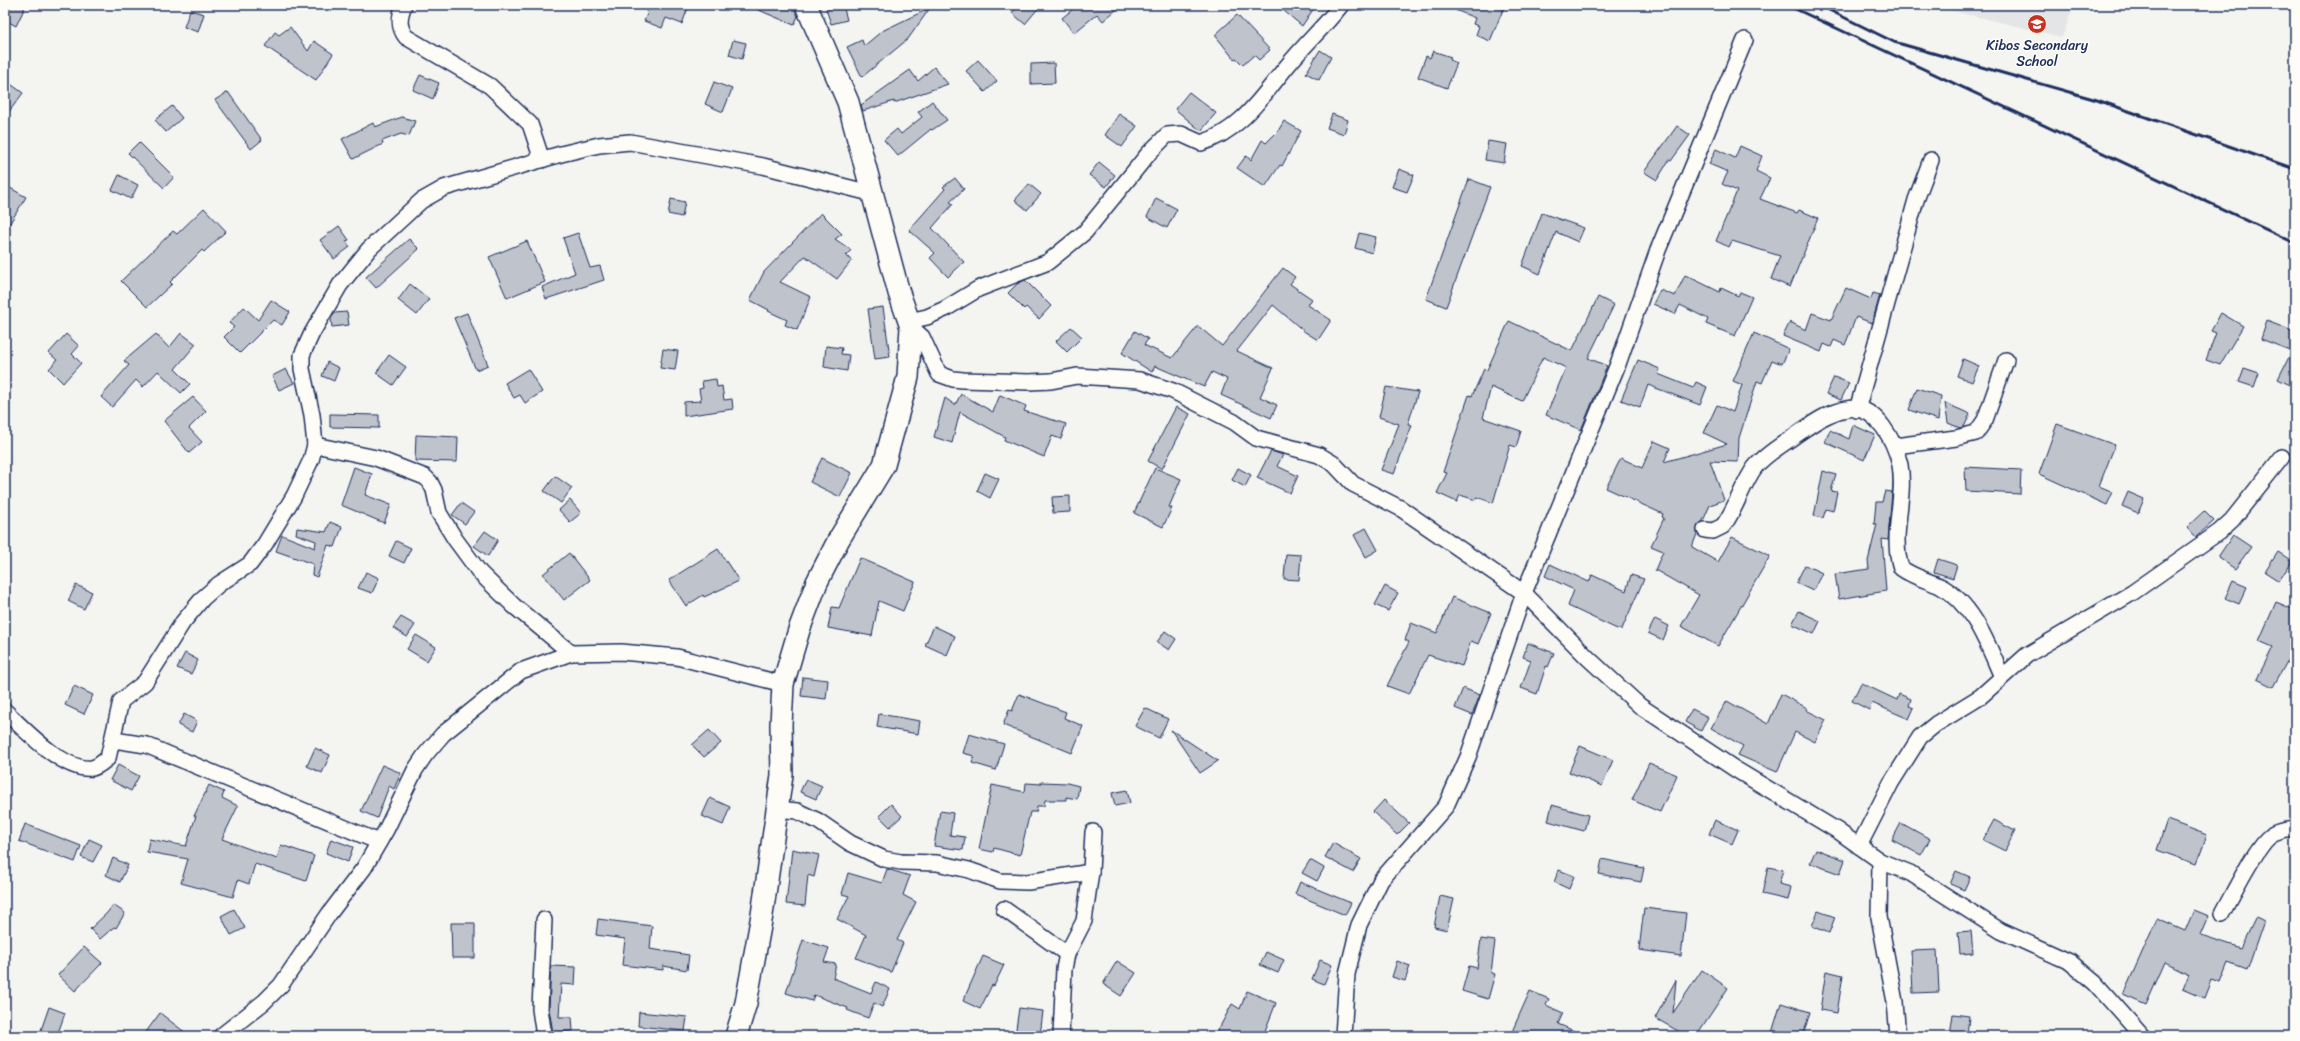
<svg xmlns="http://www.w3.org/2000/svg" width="2300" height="1041" font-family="Sriracha,sans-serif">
<rect width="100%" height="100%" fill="#f4f4f1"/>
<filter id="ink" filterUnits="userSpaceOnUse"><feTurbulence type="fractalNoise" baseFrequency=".025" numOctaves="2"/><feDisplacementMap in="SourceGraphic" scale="8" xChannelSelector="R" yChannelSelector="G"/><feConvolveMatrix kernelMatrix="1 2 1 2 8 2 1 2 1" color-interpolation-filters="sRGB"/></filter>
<g filter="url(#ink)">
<!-- built -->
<polygon fill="#e4e5e6" points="1940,5 2074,5 2062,37 1953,11"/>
<!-- building -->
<g fill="#bfc3cc" stroke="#1b2f5e">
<polygon points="5,5 26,5 16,26 5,20"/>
<polygon points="635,5 689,5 682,24 666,18 662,28 644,21 648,12"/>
<polygon points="747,5 793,5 798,16 794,25"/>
<polygon points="838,5 843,5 847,20 831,24 826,9"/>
<polygon points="1019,5 1041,5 1025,24 1012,13"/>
<polygon points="1078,5 1122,5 1103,21 1097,14 1074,33 1062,18"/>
<polygon points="1277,5 1316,5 1302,26"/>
<polygon points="1443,5 1505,5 1490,41 1476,35 1479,26 1473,24 1475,18"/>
<polygon points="930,8 908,39 862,77 847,47 862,40 864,46 882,31"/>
<polygon points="190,10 204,14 198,32 184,27"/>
<polygon points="1237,15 1270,50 1259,60 1254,55 1243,65 1236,58 1234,59 1215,35"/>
<polygon points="290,27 308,51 314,41 333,54 316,80 265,46 275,32 279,35"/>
<polygon points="733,40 746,43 742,59 729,55"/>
<polygon points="1320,50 1331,57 1319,80 1306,73"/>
<polygon points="1433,51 1451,57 1450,60 1457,63 1447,88 1418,77 1426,56 1430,58"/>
<polygon points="978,60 997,81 985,92 966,71"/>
<polygon points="1054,63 1055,83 1031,84 1031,64"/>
<polygon points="934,67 948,84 894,103 894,101 863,111 861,105 910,70 918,81"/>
<polygon points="420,75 439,83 433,99 413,90"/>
<polygon points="5,80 23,93 5,117"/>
<polygon points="714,82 732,89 723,112 705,104"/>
<polygon points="228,92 262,140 251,149 215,100"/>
<polygon points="1189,92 1216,113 1201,131 1175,109"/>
<polygon points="932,101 947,120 932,130 931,129 898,156 884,140 897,129 901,134 922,117 918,112"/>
<polygon points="172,106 182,118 166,132 155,120"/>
<polygon points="1119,114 1137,126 1122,147 1105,135"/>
<polygon points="1332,114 1348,120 1344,134 1327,128"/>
<polygon points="402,117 415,121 409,136 401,134 382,141 383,144 353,159 342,139 373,123 375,127"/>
<polygon points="1284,121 1301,131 1282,166 1280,165 1265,187 1237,168 1246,156 1251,160 1262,140 1266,143 1278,131"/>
<polygon points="1677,126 1690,135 1671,161 1669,160 1657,180 1644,172"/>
<polygon points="1488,141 1507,144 1504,163 1485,160"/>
<polygon points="139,142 174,177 164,188 128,153"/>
<polygon points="1740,146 1762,156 1756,171 1770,178 1760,199 1797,213 1799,210 1818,218 1790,287 1771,279 1780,256 1732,241 1729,247 1716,241 1737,191 1722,184 1728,172 1709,164 1716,149 1735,158"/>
<polygon points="1099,162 1115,175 1106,187 1089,175"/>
<polygon points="1399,169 1414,175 1407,192 1392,187"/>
<polygon points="119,175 138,185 131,199 112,190"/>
<polygon points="955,178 964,189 950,202 953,204 932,228 964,262 948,277 930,258 935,253 909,230 945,189 943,187"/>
<polygon points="1469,179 1490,187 1446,307 1426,299"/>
<polygon points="1029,184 1041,194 1027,210 1015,200"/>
<polygon points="5,185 26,197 5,231"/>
<polygon points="1156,198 1177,209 1167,228 1147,217"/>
<polygon points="671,199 685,202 682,217 668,214"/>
<polygon points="204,208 226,231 204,252 202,250 170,282 172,284 147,307 121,281 173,231 177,234"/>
<polygon points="821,213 842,234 835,239 851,250 846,256 852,260 837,279 805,256 780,282 811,297 797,330 785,325 787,320 768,311 769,310 750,300 764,272"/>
<polygon points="1542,213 1584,228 1578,242 1556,232 1540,274 1522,266"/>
<polygon points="339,226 349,240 346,241 350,247 334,259 320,240"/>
<polygon points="578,233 590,268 600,266 604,280 546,299 542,287 575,273 563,238"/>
<polygon points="1359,233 1376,237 1372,253 1355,248"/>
<polygon points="409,239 419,249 376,288 366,277"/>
<polygon points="527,241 545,282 507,298 489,257"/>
<polygon points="1283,268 1295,277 1290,284 1312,299 1308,305 1331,320 1318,340 1305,332 1273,305 1237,351 1273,368 1260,397 1277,405 1271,418 1221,395 1227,379 1212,372 1204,387 1155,366 1152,372 1122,353 1135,331 1148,339 1144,345 1172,358 1198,326 1222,346"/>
<polygon points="1685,275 1720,292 1721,288 1738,296 1740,292 1752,297 1735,336 1706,324 1708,319 1680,305 1675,314 1653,304 1660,290 1675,296"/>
<polygon points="1025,280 1051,306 1039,319 1026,307 1024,309 1008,293 1017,284"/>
<polygon points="410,284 429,299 417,315 398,300"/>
<polygon points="1846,288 1871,299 1873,293 1880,295 1872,323 1856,317 1845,345 1834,340 1831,347 1824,344 1821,352 1783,336 1790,322 1806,330 1812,313 1831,320"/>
<polygon points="1598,297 1614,305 1588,358 1607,366 1581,430 1546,415 1566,368 1543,357 1522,401 1491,387 1483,418 1521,431 1516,447 1510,445 1493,503 1477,497 1476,500 1460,495 1457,502 1437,493 1447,473 1443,472 1469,395 1472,396 1484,369 1487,370 1509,321 1572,351"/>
<polygon points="271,300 290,312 282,325 273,320 240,353 224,337 234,327 229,323 244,307 258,320"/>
<polygon points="883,307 890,357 875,359 868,309"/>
<polygon points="347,312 349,325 332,327 331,319 334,313"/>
<polygon points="467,313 488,365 476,370 454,318"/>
<polygon points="2221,313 2243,326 2220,365 2206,360 2216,333 2211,331"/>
<polygon points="2267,321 2295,332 2295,375 2290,385 2278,379 2292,351 2261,339"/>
<polygon points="1071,327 1082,337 1067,352 1056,341"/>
<polygon points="181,333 196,344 175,369 190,384 181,393 158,371 143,387 136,380 112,407 101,397 129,365 124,361 156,334 169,348"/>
<polygon points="1754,333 1789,349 1782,364 1772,360 1762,383 1757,381 1739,438 1738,462 1710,461 1724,500 1710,505 1703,521 1698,525 1697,534 1692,547 1718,562 1732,537 1770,556 1718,646 1681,626 1699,595 1655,570 1663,551 1651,546 1664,518 1662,517 1663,514 1606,488 1621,458 1642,468 1654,441 1670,448 1664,462 1727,444 1704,433 1717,405 1733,412 1742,385 1733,381"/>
<polygon points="66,334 79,346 72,354 81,363 63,383 49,369 57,360 49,353"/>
<polygon points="826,346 842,348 841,354 849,355 847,371 824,367"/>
<polygon points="663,349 678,351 675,370 660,368"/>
<polygon points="389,355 406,367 393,385 376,373"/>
<polygon points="1963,359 1979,366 1972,382 1957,376"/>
<polygon points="1638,360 1660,369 1658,374 1693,388 1696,382 1707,387 1700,405 1648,385 1640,407 1621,400"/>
<polygon points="327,362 339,368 334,381 322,376"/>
<polygon points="2244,368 2259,373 2254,387 2239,382"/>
<polygon points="286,369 294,383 279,390 272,376"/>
<polygon points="528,369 542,392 525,403 520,395 514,398 505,383"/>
<polygon points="1834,377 1849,383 1841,400 1826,394"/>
<polygon points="716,379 717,387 722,386 724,400 732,399 733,409 684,416 684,402 701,401 699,389 703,388 702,381"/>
<polygon points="1386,387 1418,392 1408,424 1412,425 1394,474 1381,470 1399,424 1379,417"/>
<polygon points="1917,388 1941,396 1938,420 1909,410"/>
<polygon points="961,394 993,412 1000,395 1026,406 1024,411 1066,424 1061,439 1052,436 1044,457 1004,440 1005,437 960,412 952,443 934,437 945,398 955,405"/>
<polygon points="193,397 206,411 189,428 202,442 189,453 164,421"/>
<polygon points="1945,403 1970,414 1964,427 1960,428 1948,423"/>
<polygon points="1176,407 1190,414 1162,469 1148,461"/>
<polygon points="330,414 379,415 379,428 330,427"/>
<polygon points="2057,424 2115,445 2099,486 2113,492 2107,505 2039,474"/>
<polygon points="1853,425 1875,435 1864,460 1825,442 1830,430 1849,439"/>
<polygon points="416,435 458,437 457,462 415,461"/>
<polygon points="1271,451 1283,455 1277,466 1298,476 1290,493 1257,478"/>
<polygon points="822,458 852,473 840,497 810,482"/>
<polygon points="354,467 372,474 365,495 391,505 384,523 341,505"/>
<polygon points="1965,467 2021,470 2020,494 1966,491"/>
<polygon points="1155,468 1181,479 1169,507 1172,508 1163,527 1134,513"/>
<polygon points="1238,468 1251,475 1245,487 1232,480"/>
<polygon points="1823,471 1836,475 1831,491 1837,492 1833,511 1826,509 1823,518 1814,516"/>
<polygon points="985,473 999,479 990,498 977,491"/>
<polygon points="555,476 572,488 561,503 544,491"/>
<polygon points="1885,491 1892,492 1888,540 1882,539 1886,591 1839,599 1835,574 1869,569 1868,561 1877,524 1874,524 1876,502 1882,502"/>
<polygon points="2128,492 2144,499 2138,513 2122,506"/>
<polygon points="1070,496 1070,512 1053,513 1052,497"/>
<polygon points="570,500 581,513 570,522 559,510"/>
<polygon points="461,503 474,512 465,524 452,515"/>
<polygon points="2204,511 2214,521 2196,537 2187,527"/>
<polygon points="330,522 342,527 335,547 328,545 317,577 312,575 313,564 276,551 282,535 315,548 316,541 296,534 297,528 326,532"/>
<polygon points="1366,528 1378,550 1366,557 1354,535"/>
<polygon points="485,531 498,540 488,556 474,546"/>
<polygon points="2233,535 2251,547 2235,569 2218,557"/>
<polygon points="396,541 411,548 404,563 389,556"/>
<polygon points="718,549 739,581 704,597 703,595 686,606 669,580"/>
<polygon points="2278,552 2292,561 2279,581 2265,572"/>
<polygon points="569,553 590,580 564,600 543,574"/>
<polygon points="1286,554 1301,555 1299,580 1284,579"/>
<polygon points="860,558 915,582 903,611 879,601 872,636 828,628 832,607 839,608"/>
<polygon points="1938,559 1957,565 1953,578 1934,572"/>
<polygon points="1550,564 1589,582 1592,575 1626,591 1631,575 1644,579 1622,629 1617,629 1568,606 1574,590 1545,576"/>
<polygon points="1805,565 1822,573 1813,591 1796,583"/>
<polygon points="366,572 379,578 372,593 358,588"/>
<polygon points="2233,581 2247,587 2239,604 2225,598"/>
<polygon points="76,585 92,592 84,609 68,601"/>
<polygon points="1385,586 1398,593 1388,611 1375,605"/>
<polygon points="1452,597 1491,613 1478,644 1471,641 1462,666 1428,655 1409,694 1387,686 1409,642 1405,640 1411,623 1437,633"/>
<polygon points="2276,602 2295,610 2295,647 2273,687 2257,679 2273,647 2259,641"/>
<polygon points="1799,611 1820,621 1814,634 1792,624"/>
<polygon points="401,617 415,625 407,637 393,628"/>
<polygon points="1655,619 1669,626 1663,640 1648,633"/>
<polygon points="934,626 955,636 947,655 925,645"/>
<polygon points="1165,631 1176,639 1169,650 1157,642"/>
<polygon points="416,635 436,647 427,661 407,649"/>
<polygon points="1528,643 1554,653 1548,667 1546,666 1537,694 1521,688 1531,660 1523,657"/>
<polygon points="185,653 198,660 191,674 177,668"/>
<polygon points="803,677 828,680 826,699 801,696"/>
<polygon points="1861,683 1897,700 1899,694 1911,699 1909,706 1914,708 1909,719 1872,703 1869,710 1852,701"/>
<polygon points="74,686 93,695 84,714 65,705"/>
<polygon points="1463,688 1480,695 1472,715 1455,708"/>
<polygon points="1019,694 1066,712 1064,718 1083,726 1072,753 1003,725 1009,710 1012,711"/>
<polygon points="1781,694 1807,708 1806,710 1826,720 1815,742 1795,732 1777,772 1738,755 1743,746 1711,728 1727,701 1768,724"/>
<polygon points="1145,708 1168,719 1159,738 1135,726"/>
<polygon points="1692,709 1708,717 1701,731 1685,722"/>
<polygon points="184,714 197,721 192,732 178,725"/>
<polygon points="879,714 920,721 918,734 877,727"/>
<polygon points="709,730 721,743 704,757 692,745"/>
<polygon points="1171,730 1218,761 1200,773"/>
<polygon points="969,734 1004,744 996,770 972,763 974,756 963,753"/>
<polygon points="1580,746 1613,760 1602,786 1569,772"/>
<polygon points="315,748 330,755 322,773 307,766"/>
<polygon points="1649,763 1677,775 1660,812 1632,800"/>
<polygon points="118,765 139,776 131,791 110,780"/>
<polygon points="382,765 401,773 394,789 389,786 377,818 361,811"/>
<polygon points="806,779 822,786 816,799 800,792"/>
<polygon points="1041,782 1067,783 1079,786 1077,799 1066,797 1066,800 1045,800 1044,806 1037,806 1036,812 1030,812 1020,855 994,848 993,852 979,849 992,785 1025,792 1026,783 1041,784"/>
<polygon points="209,785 224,792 222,798 238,806 222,839 277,859 281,845 314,856 306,881 255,864 249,884 238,880 233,897 181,883 188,859 147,852 149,839 186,846 196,816 194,816"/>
<polygon points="1127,790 1130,803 1115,806 1112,793"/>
<polygon points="710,798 730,807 723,825 702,816"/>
<polygon points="1384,800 1409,823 1397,835 1373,812"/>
<polygon points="891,804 902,816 890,827 879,816"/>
<polygon points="1552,805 1588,815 1584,831 1548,821"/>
<polygon points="940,811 953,813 950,835 965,837 963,850 934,846"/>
<polygon points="1715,820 1738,830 1732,844 1709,834"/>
<polygon points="1994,820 2015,831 2005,851 1983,840"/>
<polygon points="2167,820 2207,835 2196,864 2157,850"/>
<polygon points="1901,823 1930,839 1921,855 1892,840"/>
<polygon points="25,824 81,846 75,862 19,841"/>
<polygon points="89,839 102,845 93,862 81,857"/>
<polygon points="331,839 353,847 348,862 326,853"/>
<polygon points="1333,843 1361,859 1353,872 1325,857"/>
<polygon points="792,849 819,855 814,877 808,875 805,906 786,904"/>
<polygon points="1816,849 1845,860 1840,874 1810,863"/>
<polygon points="113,858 128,865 120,882 106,875"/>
<polygon points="1602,859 1644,868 1641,882 1599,874"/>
<polygon points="1310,860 1324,868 1317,881 1302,873"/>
<polygon points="1768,867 1783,870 1779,884 1791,887 1788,900 1762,894"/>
<polygon points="887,869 910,876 903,895 916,902 897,940 903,943 891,972 856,958 866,935 837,919 849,896 842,894 848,873 882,883"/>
<polygon points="1559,870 1574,876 1569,889 1554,882"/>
<polygon points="1956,871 1970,877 1964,890 1950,884"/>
<polygon points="1300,882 1351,903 1345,915 1295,894"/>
<polygon points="1440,896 1454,899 1447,930 1434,927"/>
<polygon points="113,905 125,913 116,928 114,927 100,939 90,929 107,913"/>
<polygon points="1644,908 1686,913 1681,956 1639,950"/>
<polygon points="234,909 245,928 231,935 221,916"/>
<polygon points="2194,910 2209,916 2201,935 2241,948 2256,917 2264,921 2247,970 2228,963 2220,983 2211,980 2204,998 2183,989 2189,974 2165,962 2146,1005 2123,995 2157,919 2185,931"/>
<polygon points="1818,911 1835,917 1829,933 1812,926"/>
<polygon points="598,919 652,926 650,949 689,955 687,970 663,966 663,970 622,965 625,939 596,935"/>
<polygon points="451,923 475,923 475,958 452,958"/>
<polygon points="1971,931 1973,953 1960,954 1958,932"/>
<polygon points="1481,939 1495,941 1491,973 1495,974 1488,999 1462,991 1469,966 1477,968"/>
<polygon points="803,940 829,948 824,962 836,964 833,978 871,993 876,982 890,989 882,1007 874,1003 868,1018 847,1010 848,1008 814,995 812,1001 786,993"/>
<polygon points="84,947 102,963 75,991 58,975"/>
<polygon points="1937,950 1939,992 1913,993 1911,951"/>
<polygon points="1266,952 1284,960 1278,973 1260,965"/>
<polygon points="983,956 1004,965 994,986 992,985 980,1009 963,1001"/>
<polygon points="1320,960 1332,965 1324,984 1312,979"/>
<polygon points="1117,961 1136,973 1121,996 1103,984"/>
<polygon points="1397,961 1410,966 1405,981 1392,977"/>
<polygon points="551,966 576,967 575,985 561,984 559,1017 572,1017 573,1031 553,1032 549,1009"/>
<polygon points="1702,970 1728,988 1696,1036 1687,1036 1655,1018 1676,980 1673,1013"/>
<polygon points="1826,971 1843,975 1837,1013 1820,1010"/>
<polygon points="1247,991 1276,1003 1263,1036 1215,1036 1232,1004 1240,1009"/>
<polygon points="1530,991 1549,999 1546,1005 1563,1013 1558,1024 1586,1036 1510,1036"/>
<polygon points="1781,1003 1810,1012 1803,1036 1771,1036"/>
<polygon points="49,1007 65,1013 57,1036 39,1036"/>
<polygon points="1019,1008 1043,1011 1040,1036 1015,1036"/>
<polygon points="639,1012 687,1017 685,1031 638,1026"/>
<polygon points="160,1013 174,1024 190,1036 143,1036"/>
<polygon points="1953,1014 1969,1016 1967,1036 1950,1036"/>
</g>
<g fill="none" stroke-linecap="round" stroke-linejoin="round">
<!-- street casing -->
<g stroke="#1b2f5e" stroke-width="18">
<g id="street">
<path d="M404,5C399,17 398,27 406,37L490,86L530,124L542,160"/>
<path d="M909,321L927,317L945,309L978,289L1048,262L1085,232L1149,153L1167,135L1181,134L1201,143C1240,132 1263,95 1288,65C1305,44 1325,26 1341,5"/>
<polyline points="911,327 922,337 939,374 953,379 963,380 1029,382 1051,381 1077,376 1140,380 1173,391 1234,422 1256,438 1319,455 1334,464 1353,484 1400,508 1524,593 1588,658 1640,706 1735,769 1838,831 1880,861 1910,873 2001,931 2070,962 2095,983 2142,1036"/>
<polyline points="1857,410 1916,200 1931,160"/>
<polyline points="315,445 376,458 425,477 430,482 434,490 439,513 455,539 480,573 514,606 571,653"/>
<polyline points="1895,446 1956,438 1976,433 1985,420 2006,360"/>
<path d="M1705,530L1713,531L1723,526C1736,509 1742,485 1755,467C1765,455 1780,446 1793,437C1809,426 1827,412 1847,409C1876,403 1895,442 1900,465C1906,499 1890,534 1901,568C1913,577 1927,580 1940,586C1973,603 1988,645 2002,677"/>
<path d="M5,711C24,729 64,772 92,768C98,767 104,761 108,758L121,701L145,682L183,622L203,598L219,584L250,564L265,544L294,496L311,460L315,445L312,415L302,369V355L312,333L340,285L369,249L421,201L444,188L561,154L599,145L630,142L763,166L874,194"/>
<polyline points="114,740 146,745 379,842"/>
<polyline points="777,809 797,811 818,821 850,843 884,859 901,862 937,863 969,870 1000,881 1028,882 1091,872"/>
<polyline points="1859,846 1891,783 1920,737 1936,724 1980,697 2027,655 2132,593 2219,532 2232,520 2282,457"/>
<polyline points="1880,861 1879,917 1895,1002 1898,1036"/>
<polyline points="1004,909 1067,954"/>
<path d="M2222,914C2232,896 2255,849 2269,837C2276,831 2286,830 2295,829"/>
<polyline points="544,920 540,1009 544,1036"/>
<polyline points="221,1036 264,1002 281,985 329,914 364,868 386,830 415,770 425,755 443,734 521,671 571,653 621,652 677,657 783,684"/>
<polyline points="1061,1036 1064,969 1067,954 1084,921 1091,872 1093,832"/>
<polyline points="1343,1036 1347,974 1359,925 1381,880 1446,806 1468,757 1524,593 1618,364 1658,250 1745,40"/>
</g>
</g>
<!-- secondary casing -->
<g stroke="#1b2f5e" stroke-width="24">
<polyline id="secondary" points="736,1036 746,1003 762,915 782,775 781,725 783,684 799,630 817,582 839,539 884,465 908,377 911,327 899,293 848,102 806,5"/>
</g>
<!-- street -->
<use href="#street" stroke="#fdfcf7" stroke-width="15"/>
<!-- secondary -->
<use href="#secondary" stroke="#fdfcf7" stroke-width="21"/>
<!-- rail -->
<g stroke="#1b2f5e" stroke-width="3">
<polyline points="1787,5 2295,243"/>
<polyline points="1819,5 1894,42 2097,100 2295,169"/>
</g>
</g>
</g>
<!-- icons -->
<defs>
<g id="school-disc" transform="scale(1)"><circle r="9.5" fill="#c8321e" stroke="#fdfcf7"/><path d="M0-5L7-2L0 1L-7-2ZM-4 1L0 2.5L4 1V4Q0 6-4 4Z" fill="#fff"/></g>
</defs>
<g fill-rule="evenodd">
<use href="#school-disc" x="2037" y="24"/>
</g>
<g text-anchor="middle" stroke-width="3" stroke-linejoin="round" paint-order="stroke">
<!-- poi labels -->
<g font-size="14" fill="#1b2f5e" stroke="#fdfcf7">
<text x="2037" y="50">Kibos Secondary<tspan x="2037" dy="16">School</tspan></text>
</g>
</g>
<!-- margin -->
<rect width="2300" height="1041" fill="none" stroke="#fdfcf7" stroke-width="20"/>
<rect x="10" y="10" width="2280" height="1021" fill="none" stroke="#1b2f5e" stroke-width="1.5" filter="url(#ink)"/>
</svg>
